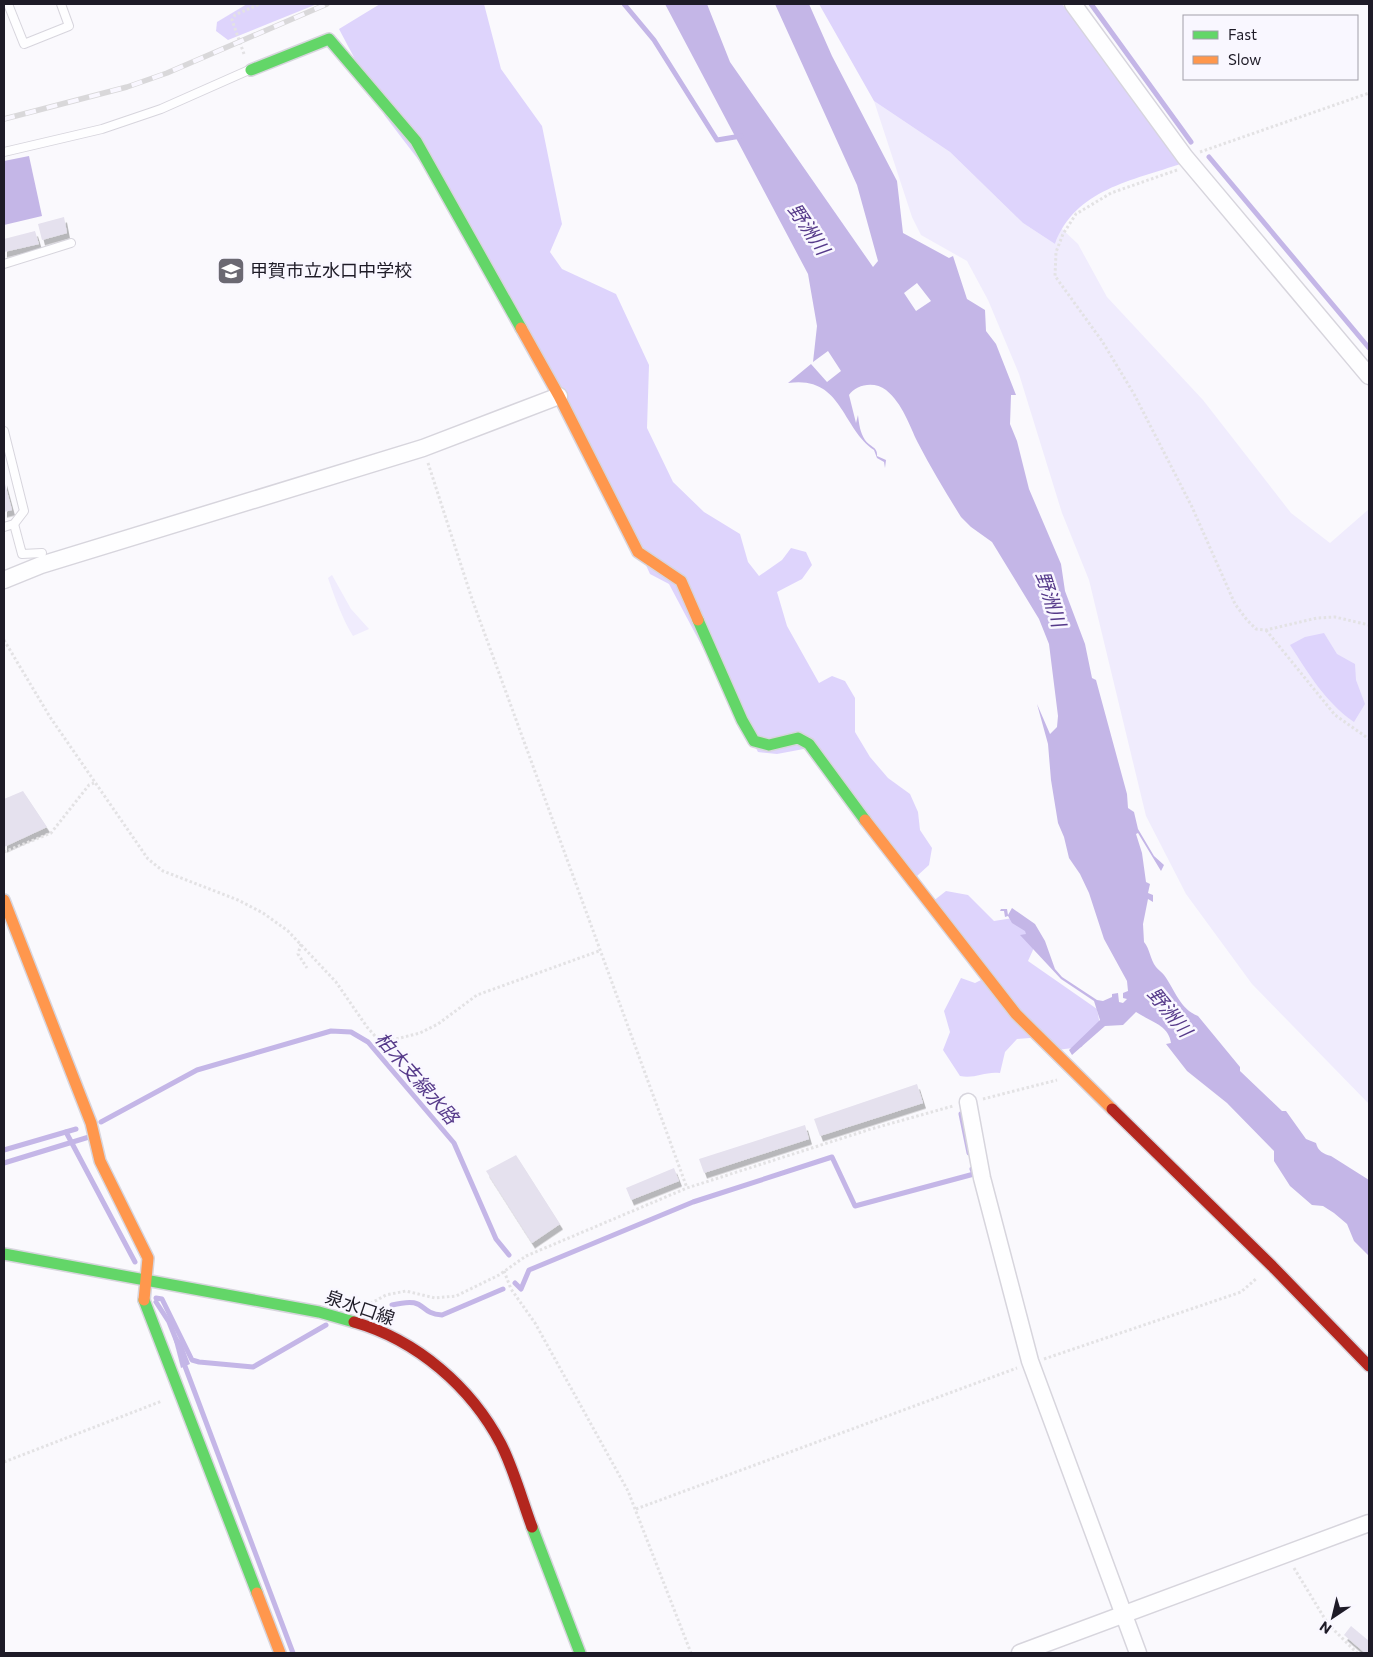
<svg xmlns="http://www.w3.org/2000/svg" width="1373" height="1657" font-family="Commissioner,'Noto Sans JP',sans-serif">
<defs>
<filter id="shadow"><feDropShadow dx="3" dy="5.5" stdDeviation="0" flood-color="#0004"/></filter>
</defs>
<rect width="100%" height="100%" fill="#faf9fd"/>
<!-- green -->
<g fill="#f0ecfd">
<polygon points="874,101 950,152 1023,223 1055,244 1061,228 1078,244 1107,297 1203,400 1291,513 1330,543 1369,509 1369,1104 1252,984 1186,894 1146,816 1089,580 1062,513 1019,374 988,300 967,261 921,235 912,217"/>
<path d="M332,575L351,609L369,629L353,636C342,618 335,598 328,578Z"/>
</g>
<!-- forest -->
<g fill="#ded4fc">
<polygon points="247,4 317,4 228,40 216,31 217,22"/>
<polygon points="380,4 484,4 501,69 542,126 562,224 550,252 562,269 616,294 649,365 647,428 673,482 704,512 740,534 748,562 759,576 782,560 791,548 806,552 812,565 802,579 777,592 787,626 819,683 832,676 845,681 855,698 855,732 870,757 888,778 910,794 918,812 920,830 932,848 929,865 917,876 809,748 777,754 758,752 669,584 650,574 622,513 437,184 385,116 339,29"/>
<path d="M819,4H1062L1183,163C1132,181 1075,189 1055,244L1023,223L950,152L874,101Z"/>
<path d="M1324,633L1337,654L1355,664L1356,680L1365,704L1354,722C1325,702 1309,674 1290,645L1305,637Z"/>
<path d="M946,891L968,895L994,921L1013,918L1037,941L1028,961L1097,1009L1100,1025L1085,1036L1082,1047L1056,1050L1042,1037L1017,1039L1005,1052L1000,1073C985,1071 975,1079 960,1076L943,1050L950,1032L944,1011L961,978L975,983L981,980L932,902Z"/>
</g>
<!-- water -->
<g fill="#c4b6e7" fill-rule="evenodd">
<path d="M665,4H707L730,62L873,267L878,261L857,185L775,4H809L832,56L897,181L903,233L949,258L953,256L967,299L985,310L986,331L996,344L1016,395H1011L1010,424L1017,441L1029,489L1061,564L1065,591L1085,644L1092,678L1096,680L1127,794L1128,808L1134,812L1138,829L1154,856L1164,865L1161,871L1138,833L1136,834L1142,853L1146,882L1150,884L1148,893L1153,895V902L1148,899L1143,924L1144,942C1150,949 1150,959 1156,967C1158,970 1162,972 1164,975C1175,990 1180,1009 1198,1016L1240,1067V1071L1282,1111H1286L1306,1139L1316,1143C1318,1151 1323,1154 1331,1156L1369,1180V1256L1354,1241L1347,1224L1334,1213L1323,1206L1312,1205L1290,1186L1274,1161V1151L1227,1103L1187,1071L1166,1044L1171,1043C1169,1025 1149,1021 1136,1012L1123,1025L1105,1026L1072,1055L1069,1050L1100,1020L1094,1001L1061,979L1020,935L1026,934L1025,931L1012,923L1008,916L1005,917L1004,911H1000L1001,909H1007L1008,915L1012,908L1035,924L1045,941L1055,969L1062,977L1097,1000L1103,1001L1112,997V994L1118,993L1119,1002L1123,1003L1127,999L1123,998V993L1128,991L1127,981L1104,939L1089,893L1080,874L1069,858L1064,837L1058,823L1051,780L1048,744L1037,704L1050,734L1057,727L1058,716L1049,644L1039,619L992,542L971,527L961,517C946,493 931,468 918,443C909,425 903,404 886,390C875,381 856,384 849,395L856,423L858,415C859,424 860,432 865,440C870,447 878,447 877,456L886,460L885,468L884,462L877,458L874,450C841,427 842,375 788,383L811,364L827,382L841,371L828,351L813,362L817,326L808,274ZM917,283L931,301L916,311L904,293Z"/>
<polygon points="29,156 42,216 4,225 4,161"/>
<polygon points="176,1335 182,1343 190,1364 181,1368 173,1337"/>
</g>
<g fill="none" stroke-linecap="round" stroke-linejoin="round">
<!-- stream -->
<g stroke="#c4b6e7" stroke-width="5">
<polyline points="624,4 654,40 717,140 741,136"/>
<polyline points="1091,4 1191,142"/>
<polyline points="1209,157 1369,348"/>
<polyline points="961,1114 969,1153"/>
<polyline points="101,1122 197,1070 331,1031 351,1032 368,1042 454,1143 496,1239 509,1255"/>
<polyline points="66,1132 135,1262"/>
<polyline points="4,1150 76,1129"/>
<polyline points="4,1163 89,1137"/>
<polyline points="515,1283 521,1289 529,1270 693,1202 832,1157 855,1206 974,1174 972,1169"/>
<polyline points="156,1298 162,1299 192,1360 199,1362 253,1367 326,1325"/>
<polyline points="156,1302 169,1322 177,1342"/>
<path d="M392,1305C429,1296 416,1313 442,1315L503,1289"/>
<polyline points="183,1361 293,1653"/>
</g>
</g>
<!-- building -->
<g fill="#e5e1ee" filter="url(#shadow)">
<polygon points="64,217 67,233 42,240 38,224"/>
<polygon points="35,231 39,244 4,252 4,239"/>
<polygon points="4,480 12,510 4,512"/>
<polygon points="23,791 47,827 4,847 4,799"/>
<polygon points="917,1084 923,1103 820,1136 814,1119"/>
<polygon points="805,1125 809,1139 704,1173 699,1159"/>
<polygon points="516,1155 560,1224 532,1243 486,1171"/>
<polygon points="674,1168 679,1181 631,1200 626,1188"/>
<polygon points="1351,1626 1369,1641 1369,1653 1365,1653 1344,1635"/>
</g>
<g fill="none" stroke-linecap="round" stroke-linejoin="round">
<!-- lane casing -->
<g stroke="#d7d5dd" stroke-width="10">
<g id="lane">
<polyline points="8,4 24,44 69,26 61,4"/>
<polyline points="4,152 102,129 161,109 249,70"/>
<polyline points="4,264 71,243"/>
<polyline points="4,431 24,511 14,524 4,527"/>
<polyline points="14,524 22,554 42,553"/>
</g>
</g>
<!-- street casing -->
<g stroke="#d7d5dd" stroke-width="19">
<g id="street">
<polyline points="1073,4 1185,157 1369,376"/>
<polyline points="4,580 41,565 423,448 559,396"/>
<polyline points="968,1102 982,1178 1030,1361 1138,1653"/>
<polyline points="1020,1653 1369,1523"/>
</g>
</g>
<!-- fast casing -->
<g stroke="#d7d5dd" stroke-width="14">
<g id="fast">
<polyline points="251,70 329,39 416,141 521,328"/>
<polyline points="698,620 742,720 754,741 769,745 798,738 809,744 865,820"/>
<polyline points="4,1254 319,1312 354,1322"/>
<polyline points="144,1300 257,1593"/>
<polyline points="532,1527 580,1653"/>
</g>
</g>
<!-- slow casing -->
<g stroke="#d7d5dd" stroke-width="14">
<g id="slow">
<polyline points="521,328 559,396 638,552 681,581 698,620"/>
<polyline points="865,820 1016,1014 1112,1109"/>
<polyline points="4,900 91,1123 100,1161 148,1258 144,1300"/>
<polyline points="257,1593 280,1653"/>
</g>
</g>
<!-- jam casing -->
<g stroke="#d7d5dd" stroke-width="14">
<g id="jam">
<polyline points="1112,1109 1272,1266 1369,1366"/>
<path d="M354,1322C417,1340 471,1387 501,1444C514,1470 522,1500 532,1527"/>
</g>
</g>
<!-- path -->
<g stroke="#e3e2e4" stroke-width="3" stroke-dasharray="2.5 2.5" stroke-linecap="butt">
<polyline points="244,54 232,20 235,15 260,4"/>
<polyline points="1200,152 1369,93"/>
<polyline points="1177,170 1111,193 1076,214 1063,234 1056,252 1055,276 1102,341 1134,394 1192,507 1235,604 1247,620 1256,629 1266,630 1317,618 1335,617 1369,625"/>
<polyline points="428,463 472,599 687,1188"/>
<polyline points="1266,630 1335,715 1369,739"/>
<polyline points="4,640 50,717 148,859 163,871 238,900 263,913 288,931 336,982 367,1027 375,1036 388,1041 420,1033 438,1024 477,995 599,951"/>
<polyline points="4,852 51,833 89,785 94,783"/>
<polyline points="301,944 298,954 307,968"/>
<polyline points="983,1099 1057,1080"/>
<polyline points="504,1271 511,1289 535,1323 628,1491 691,1653"/>
<polyline points="366,1306 386,1295 406,1291 435,1298 456,1296 499,1275 526,1256 687,1188 871,1129 953,1106"/>
<polyline points="1044,1359 1241,1292 1257,1278"/>
<polyline points="4,1462 162,1401"/>
<polyline points="636,1509 1017,1368"/>
<polyline points="1294,1568 1328,1624 1357,1653"/>
</g>
<!-- lane -->
<use href="#lane" stroke="#fefeff" stroke-width="8"/>
<!-- street -->
<use href="#street" stroke="#fefeff" stroke-width="16"/>
<!-- fast -->
<use href="#fast" stroke="#63d668" stroke-width="11"/>
<!-- slow -->
<use href="#slow" stroke="#ff974d" stroke-width="11"/>
<!-- jam -->
<use href="#jam" stroke="#b3261e" stroke-width="11"/>
<!-- rail casing -->
<g stroke="#d9d8da" stroke-width="5.5">
<polyline id="rail" points="4,119 127,87 167,73 327,4"/>
</g>
<!-- rail -->
<use href="#rail" stroke="#f9f7ff" stroke-width="4" stroke-dasharray="11" stroke-linecap="butt"/>
</g>
<!-- icons -->
<defs>
<g id="school-square" transform="scale(1.4375)"><rect x="-9" y="-9" width="18" height="18" rx="4" fill="#6b6972" stroke="#f9f7ff"/><path d="M0-5L7-2L0 1L-7-2ZM-4 1L0 2.5L4 1V4Q0 6-4 4Z" fill="#fff"/></g>
</defs>
<g fill-rule="evenodd">
<use href="#school-square" x="231" y="271"/>
</g>
<g text-anchor="middle" stroke-width="5" stroke-linejoin="round" paint-order="stroke">
<!-- poi labels -->
<g font-size="18" fill="#1e1b27" stroke="#f9f7ff" text-anchor="start">
<text x="250" y="277">甲賀市立水口中学校</text>
</g>
<!-- street labels -->
<g font-size="18" fill="#1e1b27" stroke="#f9f7ff">
<text transform="translate(360 1308) rotate(19)" y="6">泉水口線</text>
</g>
<!-- water labels -->
<g font-size="19" font-style="italic" fill="#563a8a" stroke="#f9f7ff">
<text transform="translate(809 229) rotate(56)" y="7">野洲川</text>
<text transform="translate(1051 599) rotate(72)" y="7">野洲川</text>
<text transform="translate(1170 1012) rotate(51)" y="7">野洲川</text>
<text transform="translate(417 1078) rotate(49)" y="7">柏木支線水路</text>
</g>
</g>
<!-- border -->
<rect width="1373" height="1657" fill="none" stroke="#1e1b27" stroke-width="10"/>
<!-- legend -->
<rect x="1183" y="15" width="175" height="65" fill="#f9f7ff" stroke="#a19fa9"/>
<rect x="1193" y="31" width="25" height="8" fill="#63d668" stroke="#a19fa9"/>
<text x="1228" y="40" font-size="15" fill="#1e1b27">Fast</text>
<rect x="1193" y="56" width="25" height="8" fill="#ff974d" stroke="#a19fa9"/>
<text x="1228" y="65" font-size="15" fill="#1e1b27">Slow</text>
<!-- north arrow -->
<g transform="translate(1333 1617) rotate(215)" stroke="#f9f7ff" stroke-width="4" paint-order="stroke">
<path d="M0-4L9 19L0 12L-9 19Z" fill="#1e1b27"/>
<text y="-8" font-size="14" font-weight="bold" text-anchor="middle" fill="#1e1b27">N</text>
</g>
</svg>
